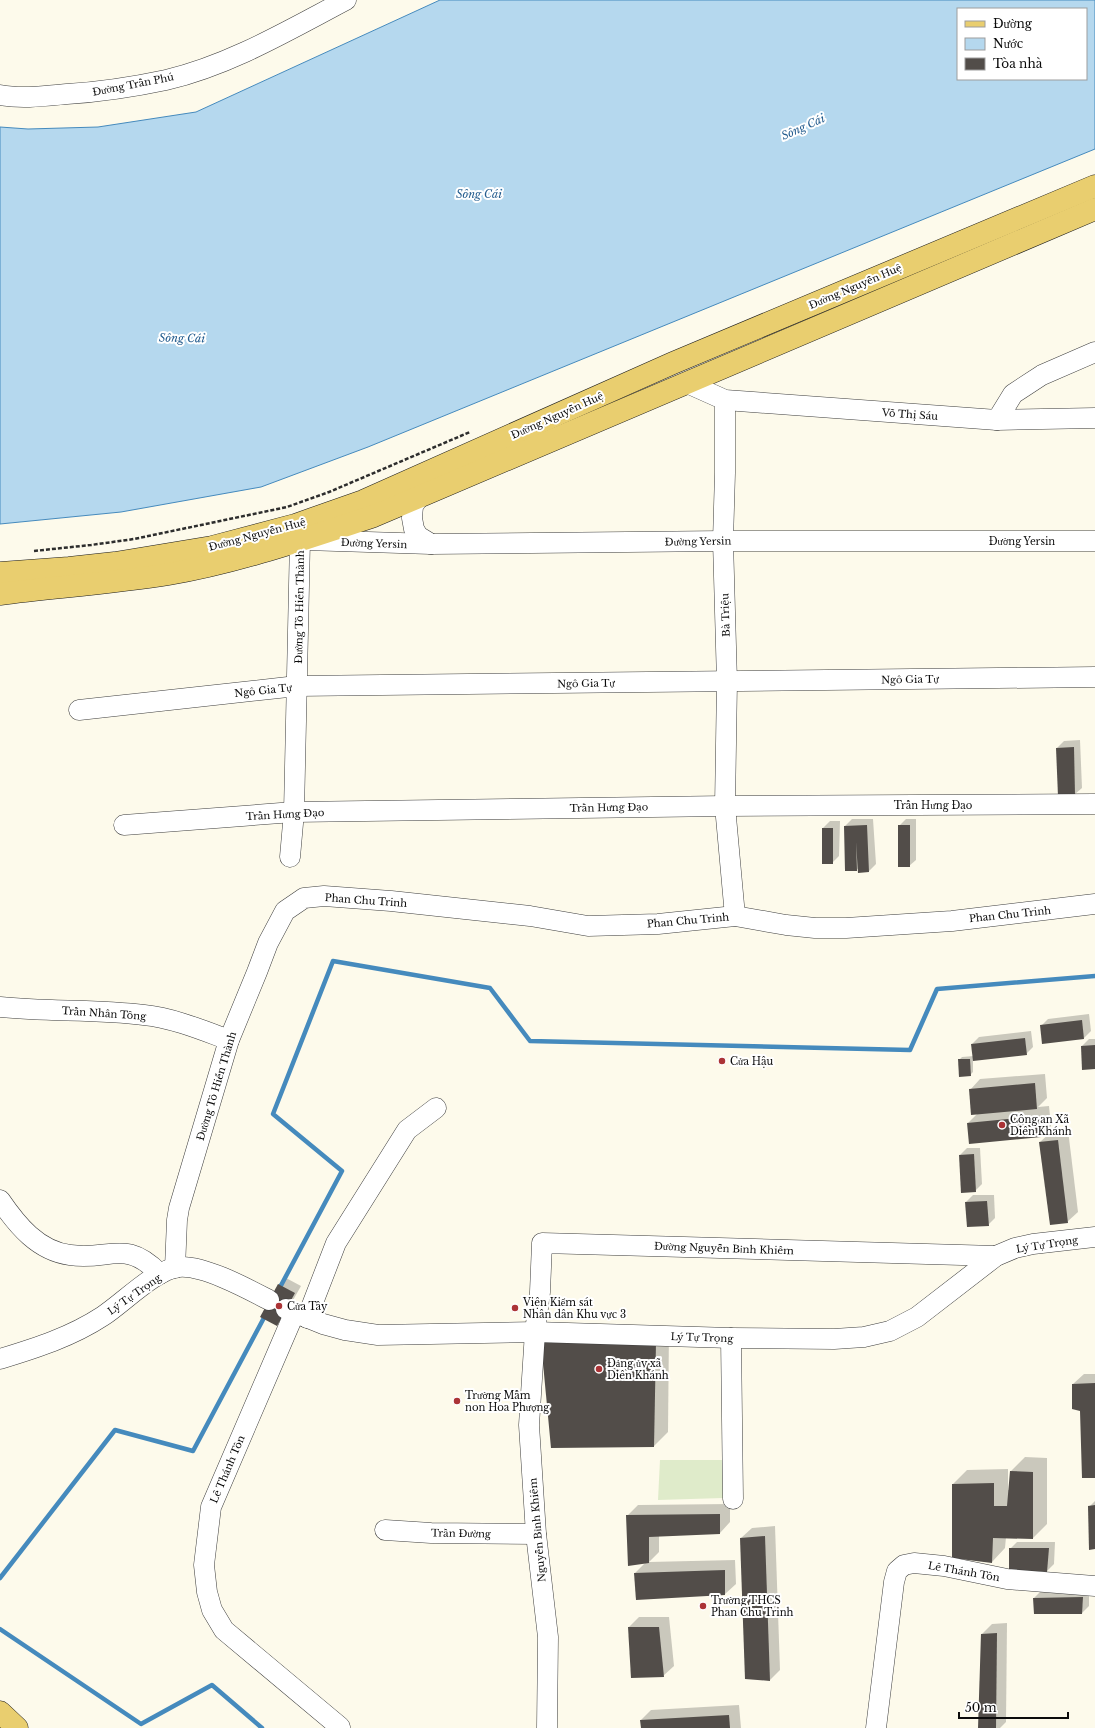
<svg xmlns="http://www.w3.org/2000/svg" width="1095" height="1728" font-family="'Libre Baskerville',serif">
<rect width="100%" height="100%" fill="#fdfaeb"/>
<!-- pitch -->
<polygon fill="#dfebca" points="660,1460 723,1460 723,1498 658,1500"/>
<!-- water -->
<path fill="#b5d8ee" stroke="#458abd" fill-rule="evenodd" d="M440,0H1095V149L368,447L261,487L121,512L0,524V127L28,129L98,127L196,112ZM958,9H1086V79H958Z"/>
<!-- shadow -->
<g fill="#0003">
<polygon points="1080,740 1082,788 1075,794 1057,748 1064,741"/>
<polygon points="852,819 873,819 876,864 869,871 859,868 856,870 845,826"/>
<polygon points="906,819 916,819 916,860 909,866 899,826"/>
<polygon points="830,821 840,821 839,856 832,863 823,863 823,828"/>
<polygon points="1089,1014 1091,1031 1084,1038 1043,1043 1041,1026 1048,1019"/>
<polygon points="1031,1031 1033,1047 1026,1054 973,1060 973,1072 970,1075 959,1060 962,1057 974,1056 972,1044 979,1037"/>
<polygon points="1089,1039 1095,1039 1095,1068 1082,1046"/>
<polygon points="1045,1074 1047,1098 1038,1107 1049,1106 1051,1126 1041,1136 968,1123 978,1113 970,1090 980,1079"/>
<polygon points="1068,1130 1078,1212 1067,1222 1040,1142 1051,1132"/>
<polygon points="967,1148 980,1148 982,1184 975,1191 960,1155"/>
<polygon points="973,1195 994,1195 995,1218 988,1225 966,1202"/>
<polygon points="286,1278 301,1286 283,1318 276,1325 262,1317 279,1284"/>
<polygon points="669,1328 668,1432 654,1446 552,1447"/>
<polygon points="1084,1374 1095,1374 1095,1477 1081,1410 1073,1384"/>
<polygon points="1025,1457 1047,1458 1047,1524 1033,1538 1006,1537 1005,1548 992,1562 953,1484 967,1470 1008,1469 1008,1490 1009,1490 1011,1471"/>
<polygon points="1095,1501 1095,1548 1089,1507"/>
<polygon points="730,1504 730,1522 720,1533 659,1536 659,1552 649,1562 735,1560 736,1584 725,1594 636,1598 635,1573 645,1563 627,1516 638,1505"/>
<polygon points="775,1526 780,1670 770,1680 746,1678 741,1538 752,1528"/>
<polygon points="1017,1542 1055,1542 1054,1564 1047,1571 1010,1549"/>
<polygon points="1089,1590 1089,1606 1082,1613 1034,1598 1041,1591"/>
<polygon points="639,1617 669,1617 674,1666 663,1676 629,1627"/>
<polygon points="1007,1623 1006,1722 1000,1728 979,1728 982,1634 992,1624"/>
<polygon points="739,1705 741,1728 642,1728 641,1720 651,1710"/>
</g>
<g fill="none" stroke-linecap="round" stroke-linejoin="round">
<!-- stream -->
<g stroke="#458abd" stroke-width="4.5">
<polyline points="278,1291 342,1171 273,1114 333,961 490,988 530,1041 910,1050 937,989 1095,976"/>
<polyline points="0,1578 115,1430 193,1451 266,1314"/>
<polyline points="0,1629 141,1724 212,1685 262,1728"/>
</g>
</g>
<!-- building -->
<g fill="#524d49">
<polygon points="1074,747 1075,795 1058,796 1056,748"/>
<polygon points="867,825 869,872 858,873 856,842 857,871 845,871 844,826"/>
<rect x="898" y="825" width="12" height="42"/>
<rect x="822" y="828" width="11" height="36"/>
<polygon points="1082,1020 1084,1039 1042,1044 1040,1025"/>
<polygon points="1025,1038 1027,1055 973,1061 971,1044"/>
<polygon points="1095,1045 1095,1069 1082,1070 1081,1046"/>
<polygon points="958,1059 970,1059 971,1076 959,1077"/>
<polygon points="1035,1083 1037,1109 971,1115 969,1089"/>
<polygon points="1039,1116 1041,1137 969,1144 967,1123"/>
<polygon points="1058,1140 1068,1223 1050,1225 1039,1142"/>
<polygon points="974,1154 976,1192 961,1193 959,1155"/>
<polygon points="987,1201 989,1226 967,1227 965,1202"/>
<polygon points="278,1284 295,1293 277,1326 260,1317"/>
<polygon points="541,1342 656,1342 654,1447 551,1448"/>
<polygon points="1095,1383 1095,1478 1082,1478 1080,1411 1072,1409 1072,1384"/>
<polygon points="1010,1471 1033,1472 1033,1539 993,1538 992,1563 952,1558 952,1484 994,1483 994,1506 1007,1506"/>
<polygon points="1095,1505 1095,1549 1089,1550 1088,1506"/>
<polygon points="720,1514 720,1534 649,1537 649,1563 628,1566 626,1515"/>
<polygon points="765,1536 770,1681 745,1679 740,1538"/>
<polygon points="1009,1548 1049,1548 1047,1572 1009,1570"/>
<polygon points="725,1570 725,1595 636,1600 634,1573"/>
<polygon points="1083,1597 1082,1614 1034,1614 1033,1598"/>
<polygon points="628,1627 659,1627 664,1677 631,1678"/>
<polygon points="997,1633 996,1728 978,1728 981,1634"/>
<polygon points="729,1715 730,1728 641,1728 640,1720"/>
</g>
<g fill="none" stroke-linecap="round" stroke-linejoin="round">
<!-- minor casing -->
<g stroke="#3e3e3e" stroke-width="21">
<g id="minor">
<path d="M0,95C21,99 45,96 67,94C100,92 133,87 166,80C230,65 289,30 346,0"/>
<polyline points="687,383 725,400 997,420 1095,418"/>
<polyline points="725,400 725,473 723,541 727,682 725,806 735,916"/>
<polyline points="997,420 1013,394 1042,375 1095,352"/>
<polyline points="419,497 413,506 412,518 414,529 418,536 431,544"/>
<polyline points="305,540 431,544 723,541 1095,541"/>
<polyline points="79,710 297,686 1095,677"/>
<polyline points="124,825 294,812 725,806 1095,804"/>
<polyline points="290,857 294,812 300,540 296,527"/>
<path d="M0,1007C48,1012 96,1009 144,1015C173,1018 202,1030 229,1040"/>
<path d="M0,1200C17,1225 38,1251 70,1255C110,1261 125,1238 160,1274"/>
<polyline points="175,1268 177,1220 179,1208 229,1040 257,972 268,943 285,911 304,898 324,896 391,901 530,916 588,926 658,924 735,916 786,925 815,928 846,928 952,921 1095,904"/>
<polyline points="286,1309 323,1324 345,1330 378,1335 535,1332 731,1338 834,1339 864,1337 890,1331 917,1317 996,1256 1015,1248 1033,1244 1095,1237"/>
<polyline points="294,1314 211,1507 204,1565 207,1592 212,1610 224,1630 340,1727"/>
<polyline points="307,1318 336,1243 407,1130 436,1108"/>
<polyline points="731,1338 733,1499"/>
<path d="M0,1359C36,1348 71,1337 103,1316C123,1303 156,1269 179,1267C204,1265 248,1289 269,1300"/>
<polyline points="385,1530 431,1533 536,1534"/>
<polyline points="547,1728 548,1637 536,1534 529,1425 535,1332 540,1292 542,1243 996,1256"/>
<polyline points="876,1728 894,1582 897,1571 904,1565 914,1563 944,1566 1007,1579 1095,1586"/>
</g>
</g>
<!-- major casing -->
<g stroke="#1c1c1c" stroke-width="23">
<g id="major">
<polyline points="0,573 69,568 115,563 212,547 295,525 363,501 673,363 1095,186"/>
<path d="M0,594C56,587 113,583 169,574C239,562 307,538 374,516L1095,209"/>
<polyline points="0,1712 17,1728"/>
</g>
</g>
<!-- path -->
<polyline stroke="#2d2d2d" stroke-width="2.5" stroke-dasharray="4 2" stroke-linecap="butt" points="34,551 91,545 134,539 287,507 329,492 470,432"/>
<!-- minor -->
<use href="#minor" stroke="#fff" stroke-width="20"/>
<!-- major -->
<use href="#major" stroke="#e9ce6f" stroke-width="22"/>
</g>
<!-- markers -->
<g fill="#ab3336" stroke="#fff" stroke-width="1.5">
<circle cx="722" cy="1061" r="4"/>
<circle cx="1002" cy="1125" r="4"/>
<circle cx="279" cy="1306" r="4"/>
<circle cx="515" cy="1308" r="4"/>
<circle cx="599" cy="1369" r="4"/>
<circle cx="457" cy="1401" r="4"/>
<circle cx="703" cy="1606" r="4"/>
</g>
<g text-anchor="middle" stroke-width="4" stroke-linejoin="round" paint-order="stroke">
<!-- street labels -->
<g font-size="10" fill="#0b0b0b" stroke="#fff">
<text transform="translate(133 84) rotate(-11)" y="4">Đường Trần Phú</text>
<text transform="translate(855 286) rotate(-23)" y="4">Đường Nguyễn Huệ</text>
<text transform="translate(910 414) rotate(4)" y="4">Võ Thị Sáu</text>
<text transform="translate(557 415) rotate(-24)" y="4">Đường Nguyễn Huệ</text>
<text transform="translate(257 534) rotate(-15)" y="4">Đường Nguyễn Huệ</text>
<text transform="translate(698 541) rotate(-1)" y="4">Đường Yersin</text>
<text x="1022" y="545">Đường Yersin</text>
<text transform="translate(374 543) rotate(2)" y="4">Đường Yersin</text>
<text transform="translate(299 607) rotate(-89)" y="4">Đường Tô Hiến Thành</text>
<text transform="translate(725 615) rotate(-92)" y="4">Bà Triệu</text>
<text transform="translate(910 679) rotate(-1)" y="4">Ngô Gia Tự</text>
<text transform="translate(586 683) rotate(-1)" y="4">Ngô Gia Tự</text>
<text transform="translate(263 690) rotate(-6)" y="4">Ngô Gia Tự</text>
<text x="933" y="809">Trần Hưng Đạo</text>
<text transform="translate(609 807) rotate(-1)" y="4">Trần Hưng Đạo</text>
<text transform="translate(285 814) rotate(-3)" y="4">Trần Hưng Đạo</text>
<text transform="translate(366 900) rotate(4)" y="4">Phan Chu Trinh</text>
<text transform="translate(1010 914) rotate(-6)" y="4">Phan Chu Trinh</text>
<text transform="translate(688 920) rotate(-5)" y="4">Phan Chu Trinh</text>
<text transform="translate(104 1013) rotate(4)" y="4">Trần Nhân Tông</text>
<text transform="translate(216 1086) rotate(-73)" y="4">Đường Tô Hiến Thành</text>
<text transform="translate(1047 1244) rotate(-9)" y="4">Lý Tự Trọng</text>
<text transform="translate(724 1248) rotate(2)" y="4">Đường Nguyễn Bỉnh Khiêm</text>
<text transform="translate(134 1294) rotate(-35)" y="4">Lý Tự Trọng</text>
<text transform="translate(702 1337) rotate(2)" y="4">Lý Tự Trọng</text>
<text transform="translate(227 1469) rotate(-67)" y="4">Lê Thánh Tôn</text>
<text transform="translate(537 1530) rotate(-95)" y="4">Nguyễn Bỉnh Khiêm</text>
<text transform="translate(461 1533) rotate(1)" y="4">Trần Đường</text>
<text transform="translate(964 1571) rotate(10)" y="4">Lê Thánh Tôn</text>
</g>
<!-- poi labels -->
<g font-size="10" fill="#0b0b0b" stroke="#fff" text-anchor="start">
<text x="730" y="1065">Cửa Hậu</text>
<text x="1010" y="1123">Công an Xã<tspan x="1010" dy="12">Diên Khánh</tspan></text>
<text x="523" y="1306">Viện Kiểm sát<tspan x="523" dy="12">Nhân dân Khu vực 3</tspan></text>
<text x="287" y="1310">Cửa Tây</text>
<text x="607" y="1367">Đảng ủy xã<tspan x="607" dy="12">Diên Khánh</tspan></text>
<text x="465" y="1399">Trường Mầm<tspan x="465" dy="12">non Hoa Phượng</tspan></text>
<text x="711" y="1604">Trường THCS<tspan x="711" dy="12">Phan Chu Trinh</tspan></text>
</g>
<!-- water labels -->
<g font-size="11" font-style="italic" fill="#235c8e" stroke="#fff">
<text transform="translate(803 127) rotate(-24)" y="4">Sông Cái</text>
<text x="479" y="198">Sông Cái</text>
<text transform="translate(182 338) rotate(1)" y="4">Sông Cái</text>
</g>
</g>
<!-- legend -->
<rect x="957" y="8" width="130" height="72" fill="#ffffff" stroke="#9d9d9d"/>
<rect x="965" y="21" width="20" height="6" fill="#e9ce6f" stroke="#9d9d9d"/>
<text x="993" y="28" font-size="12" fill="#0b0b0b">Đường</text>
<rect x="965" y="38" width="20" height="12" fill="#b5d8ee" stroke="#9d9d9d"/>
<text x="993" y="48" font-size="12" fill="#0b0b0b">Nước</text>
<rect x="965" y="58" width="20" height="12" fill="#524d49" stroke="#9d9d9d"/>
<text x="993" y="68" font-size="12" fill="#0b0b0b">Tòa nhà</text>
<!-- scale -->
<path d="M959 1712v6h109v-6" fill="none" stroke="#0b0b0b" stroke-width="2"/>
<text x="965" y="1712" font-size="12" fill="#0b0b0b" stroke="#ffffff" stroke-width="3" paint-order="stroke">50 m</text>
</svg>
